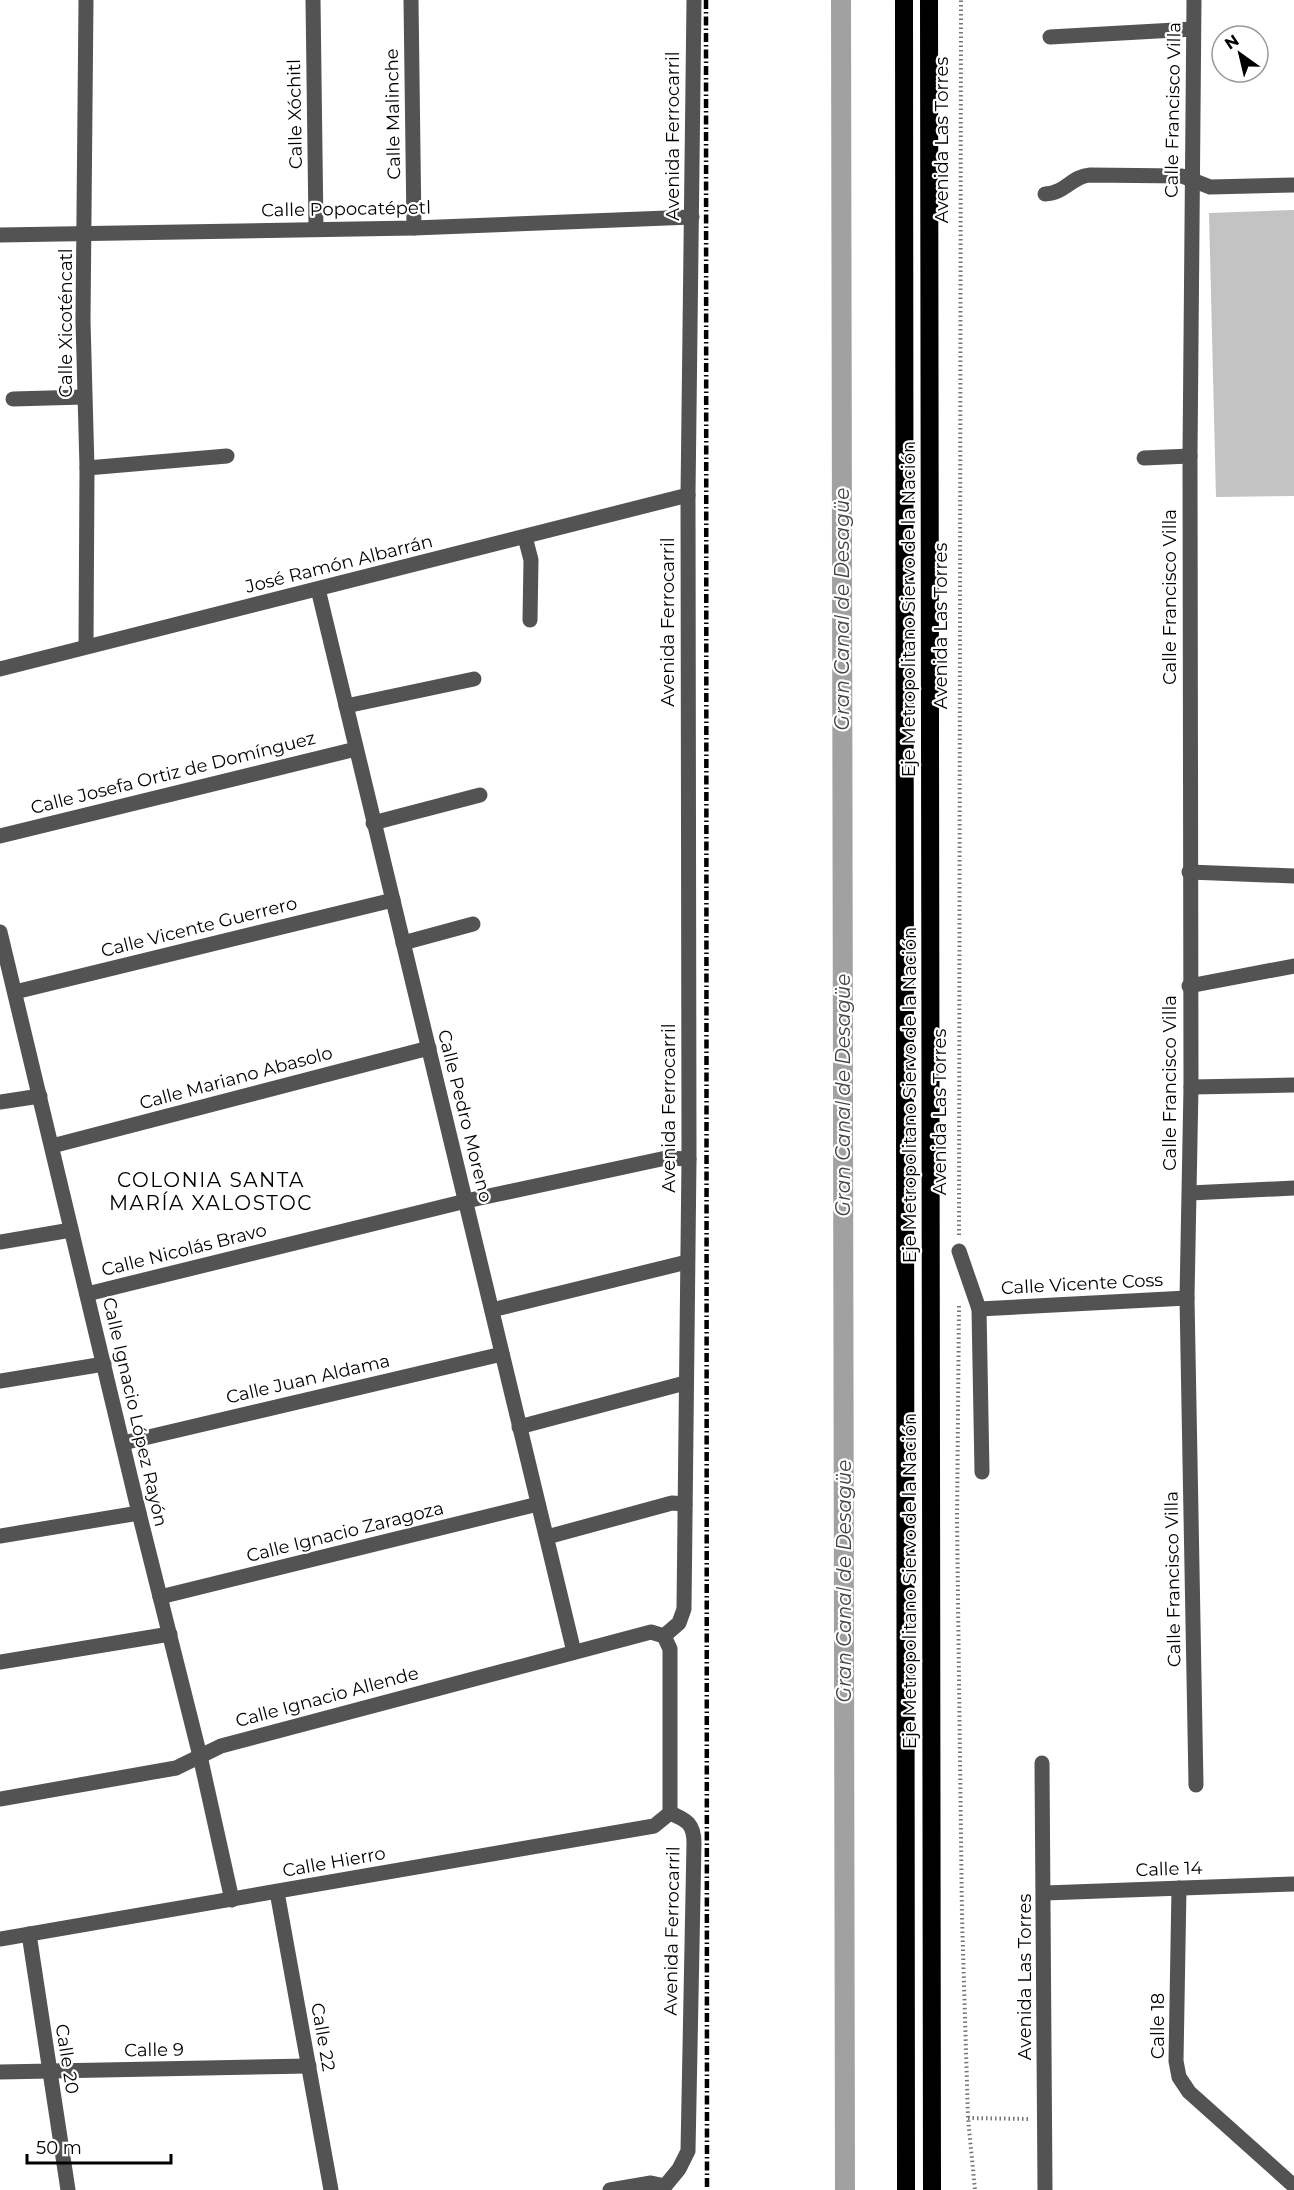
<svg xmlns="http://www.w3.org/2000/svg" width="1294" height="2190" font-family="Montserrat,sans-serif">
<rect width="100%" height="100%" fill="#fff"/>
<g fill="none" stroke-linecap="round" stroke-linejoin="round">
<!-- canal -->
<polyline stroke="#a1a1a1" stroke-width="20" points="841,0 845,2190"/>
</g>
<!-- building -->
<polygon fill="#c3c3c3" points="1294,210 1294,496 1216,497 1209,213"/>
<g fill="none" stroke-linecap="round" stroke-linejoin="round">
<!-- path -->
<g stroke="#757575" stroke-width="4" stroke-dasharray="1.5 3" stroke-linecap="butt">
<polyline points="959,1235 961,0"/>
<polyline points="959,1306 957,1520 962,1917 968,2118 975,2190"/>
<polyline points="968,2118 1031,2119"/>
</g>
<!-- minor -->
<g stroke="#535353" stroke-width="15">
<polyline points="313,0 316,228"/>
<polyline points="411,0 414,228"/>
<polyline points="1194,0 1190,456 1191,1087 1187,1298 1196,1785"/>
<polyline points="1050,37 1193,29"/>
<path d="M1045,194C1066,193 1072,176 1090,175L1182,176L1210,187L1294,185"/>
<polyline points="0,235 414,228 692,217"/>
<polyline points="13,399 84,397"/>
<polyline points="1144,458 1190,456"/>
<polyline points="87,468 227,456"/>
<polyline points="525,537 531,560 530,620"/>
<polyline points="318,589 574,1652"/>
<polyline points="86,646 87,468 83,321 86,0"/>
<polyline points="0,669 688,495"/>
<polyline points="346,706 474,679"/>
<polyline points="373,823 480,795"/>
<polyline points="0,836 356,749"/>
<polyline points="1189,872 1294,876"/>
<polyline points="0,932 139,1513 200,1756 232,1900"/>
<polyline points="403,943 473,924"/>
<polyline points="1189,986 1294,966"/>
<polyline points="15,992 393,900"/>
<polyline points="1191,1087 1294,1085"/>
<polyline points="0,1102 40,1096"/>
<polyline points="52,1146 429,1048"/>
<polyline points="1190,1193 1294,1188"/>
<polyline points="0,1242 71,1230"/>
<polyline points="959,1251 979,1309 982,1472"/>
<polyline points="87,1294 466,1201 666,1158 689,1159"/>
<polyline points="979,1309 1187,1298"/>
<polyline points="492,1310 687,1262"/>
<polyline points="0,1381 104,1364"/>
<polyline points="519,1427 685,1383"/>
<polyline points="123,1443 502,1354"/>
<polyline points="0,1536 139,1513"/>
<polyline points="547,1537 672,1503 685,1504"/>
<polyline points="160,1597 538,1504"/>
<polyline points="664,1636 679,1623 684,1609 689,1159 688,495 694,0"/>
<polyline points="664,1636 670,1649 670,1813"/>
<polyline points="0,1662 170,1634"/>
<polyline points="1042,1763 1045,2190"/>
<polyline points="0,1799 176,1768 221,1746 651,1632 664,1636"/>
<polyline points="1179,1888 1176,2061 1179,2077 1189,2092 1294,2186"/>
<polyline points="277,1892 331,2190"/>
<polyline points="1045,1893 1294,1884"/>
<polyline points="29,1934 68,2190"/>
<polyline points="0,1939 654,1826 670,1813"/>
<polyline points="0,2072 309,2066"/>
<path d="M665,2186L679,2169L688,2151L694,1843C694,1824 687,1820 670,1813"/>
<polyline points="610,2190 651,2183 665,2186"/>
</g>
<!-- highway -->
<g stroke="#000" stroke-width="18">
<polyline points="904,0 906,2190"/>
<polyline points="929,0 932,2190"/>
</g>
<!-- rail -->
<polyline stroke="#000" stroke-width="4.5" stroke-dasharray="9 3 1.5 3" stroke-linecap="butt" points="706,0 707,2190"/>
</g>
<g text-anchor="middle" stroke-width="4.5" stroke-linejoin="round" paint-order="stroke">
<!-- street labels -->
<g font-size="18" fill="#000" stroke="#fff">
<text transform="translate(1173 110) rotate(-89)" y="6">Calle Francisco Villa</text>
<text transform="translate(295 114) rotate(-91)" y="6">Calle Xóchitl</text>
<text transform="translate(393 114) rotate(-91)" y="6">Calle Malinche</text>
<text transform="translate(673 136) rotate(-90)" y="6">Avenida Ferrocarril</text>
<text transform="translate(942 140) rotate(-90)" y="6">Avenida Las Torres</text>
<text transform="translate(346 209) rotate(-1)" y="6">Calle Popocatépetl</text>
<text transform="translate(66 323) rotate(-90)" y="6">Calle Xicoténcatl</text>
<text transform="translate(339 564) rotate(-14)" y="6">José Ramón Albarrán</text>
<text transform="translate(1170 597) rotate(-90)" y="6">Calle Francisco Villa</text>
<text transform="translate(909 609) rotate(-90)" y="6">Eje Metropolitano Siervo de la Nación</text>
<text transform="translate(668 622) rotate(-90)" y="6">Avenida Ferrocarril</text>
<text transform="translate(941 626) rotate(-90)" y="6">Avenida Las Torres</text>
<text transform="translate(173 773) rotate(-14)" y="6">Calle Josefa Ortiz de Domínguez</text>
<text transform="translate(199 927) rotate(-14)" y="6">Calle Vicente Guerrero</text>
<text transform="translate(236 1078) rotate(-15)" y="6">Calle Mariano Abasolo</text>
<text transform="translate(1170 1083) rotate(-90)" y="6">Calle Francisco Villa</text>
<text transform="translate(910 1095) rotate(-90)" y="6">Eje Metropolitano Siervo de la Nación</text>
<text transform="translate(669 1108) rotate(-90)" y="6">Avenida Ferrocarril</text>
<text transform="translate(940 1112) rotate(-90)" y="6">Avenida Las Torres</text>
<text transform="translate(465 1116) rotate(76)" y="6">Calle Pedro Moreno</text>
<text transform="translate(184 1250) rotate(-14)" y="6">Calle Nicolás Bravo</text>
<text transform="translate(1082 1284) rotate(-3)" y="6">Calle Vicente Coss</text>
<text transform="translate(308 1379) rotate(-13)" y="6">Calle Juan Aldama</text>
<text transform="translate(135 1412) rotate(77)" y="6">Calle Ignacio López Rayón</text>
<text transform="translate(345 1532) rotate(-14)" y="6">Calle Ignacio Zaragoza</text>
<text transform="translate(1173 1579) rotate(-91)" y="6">Calle Francisco Villa</text>
<text transform="translate(910 1581) rotate(-90)" y="6">Eje Metropolitano Siervo de la Nación</text>
<text transform="translate(327 1697) rotate(-15)" y="6">Calle Ignacio Allende</text>
<text transform="translate(334 1862) rotate(-10)" y="6">Calle Hierro</text>
<text transform="translate(1169 1869) rotate(-2)" y="6">Calle 14</text>
<text transform="translate(672 1931) rotate(-89)" y="6">Avenida Ferrocarril</text>
<text transform="translate(1025 1977) rotate(-90)" y="6">Avenida Las Torres</text>
<text transform="translate(1158 2026) rotate(-90)" y="6">Calle 18</text>
<text transform="translate(323 2037) rotate(80)" y="6">Calle 22</text>
<text transform="translate(154 2050) rotate(-1)" y="6">Calle 9</text>
<text transform="translate(67 2059) rotate(81)" y="6">Calle 20</text>
</g>
<!-- water labels -->
<g font-size="20" font-style="italic" fill="#424242" stroke="#fff">
<text transform="translate(842 609) rotate(-90)" y="7">Gran Canal de Desagüe</text>
<text transform="translate(843 1095) rotate(-90)" y="7">Gran Canal de Desagüe</text>
<text transform="translate(844 1581) rotate(-90)" y="7">Gran Canal de Desagüe</text>
</g>
<!-- neighbourhood labels -->
<g font-size="20" letter-spacing="1.5" fill="#000" stroke="#fff">
<text x="211" y="1187">COLONIA SANTA<tspan x="211" dy="23">MARÍA XALOSTOC</tspan></text>
</g>
</g>
<!-- north arrow -->
<g transform="translate(1240 54) rotate(326)"><circle r="28" fill="#ffffff" stroke="#999999" stroke-width="1.5"/>
<path d="M0-4.5L10 22L0 15L-10 22Z" fill="#000000"/>
<text y="-9" font-size="16" font-weight="bold" text-anchor="middle" fill="#000000">N</text>
</g>
<!-- scale -->
<path d="M27 2154v9h144v-9" fill="none" stroke="#000000" stroke-width="3"/>
<text x="36" y="2154" font-size="18" fill="#000000" stroke="#ffffff" stroke-width="4.5" paint-order="stroke">50 m</text>
</svg>
